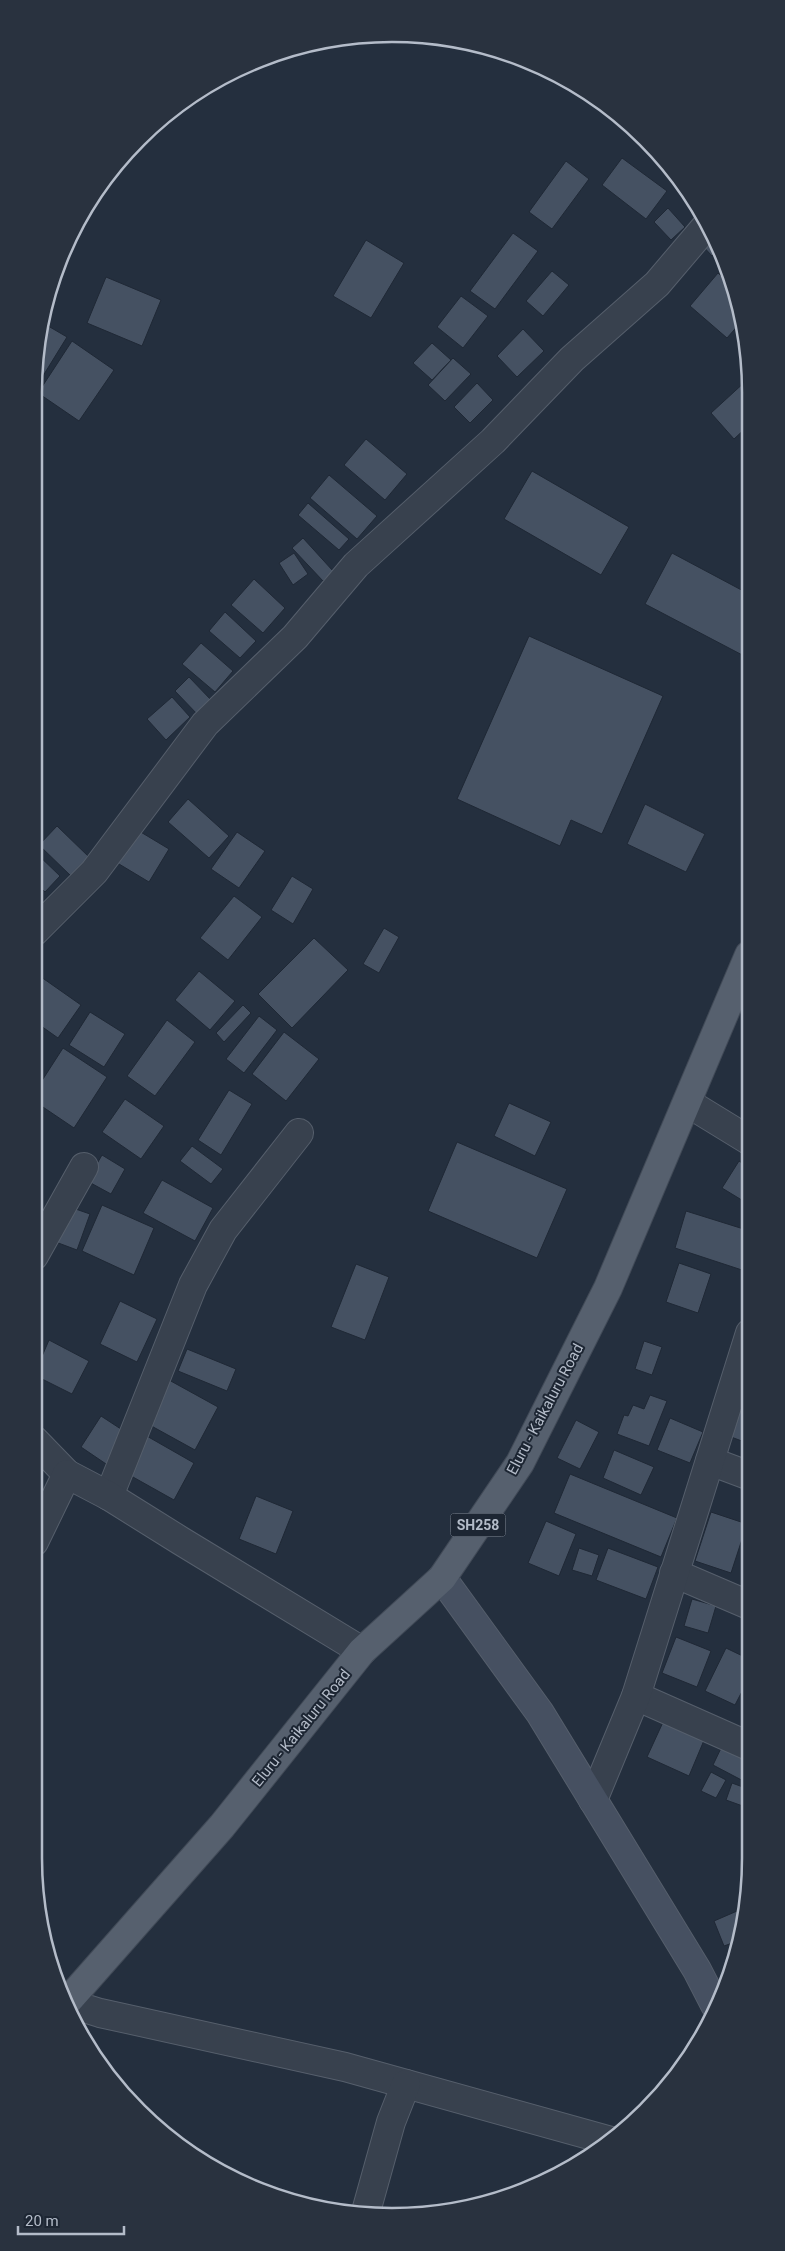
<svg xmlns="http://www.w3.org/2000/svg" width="785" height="2251" font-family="Roboto,sans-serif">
<rect width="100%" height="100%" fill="#242f3e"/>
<!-- building -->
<g fill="#455162" stroke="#1f2835">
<polygon points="622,158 667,191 646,219 602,185"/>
<polygon points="566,161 589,179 552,229 529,212"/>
<polygon points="668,208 685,227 671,240 654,222"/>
<polygon points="513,233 538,251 495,309 470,291"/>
<polygon points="714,234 719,250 712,256 700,243"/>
<polygon points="366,240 404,263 371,318 333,296"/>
<polygon points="552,271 569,285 543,316 526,301"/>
<polygon points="718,273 729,283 741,322 727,338 690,306"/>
<polygon points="106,277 161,300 142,346 87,323"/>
<polygon points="461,296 488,316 463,348 437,327"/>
<polygon points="43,323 67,337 38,384 35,383"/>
<polygon points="523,329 544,351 517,377 497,356"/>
<polygon points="72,341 114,370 79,421 38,393"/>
<polygon points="432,343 451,360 432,380 413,363"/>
<polygon points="453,358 471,374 445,401 428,385"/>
<polygon points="747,380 748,426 734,439 711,413"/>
<polygon points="477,383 493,400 470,423 454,407"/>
<polygon points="366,439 407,474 385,500 344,465"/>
<polygon points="532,471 629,527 601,575 504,519"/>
<polygon points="329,475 377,516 357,539 310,498"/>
<polygon points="308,503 349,539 339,550 298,515"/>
<polygon points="303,538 333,571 323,581 292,548"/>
<polygon points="294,553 308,574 293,585 279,563"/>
<polygon points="672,553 749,594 748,658 645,604"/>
<polygon points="254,579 285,608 263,633 231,605"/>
<polygon points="225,612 256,641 240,658 209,631"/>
<polygon points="529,636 663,696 602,834 571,820 560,846 457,799"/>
<polygon points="201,643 233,671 215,692 182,664"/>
<polygon points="189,677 212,701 198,715 175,691"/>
<polygon points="172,697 190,717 166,740 147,719"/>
<polygon points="188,799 229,836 209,858 168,822"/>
<polygon points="645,804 705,834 686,872 627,844"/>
<polygon points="57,826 89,857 71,876 39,845"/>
<polygon points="134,828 169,849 149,882 114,861"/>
<polygon points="237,832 265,851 239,888 211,869"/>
<polygon points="34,851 60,876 45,892 34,881"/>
<polygon points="292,876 313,889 293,924 271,910"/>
<polygon points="34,890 43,900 34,909"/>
<polygon points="234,896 262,917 228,960 200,938"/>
<polygon points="384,928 399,937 379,973 363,964"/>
<polygon points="314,938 348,970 292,1028 258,994"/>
<polygon points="199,971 235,1001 210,1030 175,1000"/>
<polygon points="34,972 81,1005 58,1038 34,1021"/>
<polygon points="243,1005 251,1013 224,1042 216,1033"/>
<polygon points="90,1012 125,1034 104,1067 69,1045"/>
<polygon points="259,1016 277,1030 244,1073 226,1059"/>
<polygon points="167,1020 195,1042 155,1096 127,1076"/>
<polygon points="284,1032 319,1059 286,1101 252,1074"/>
<polygon points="63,1048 107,1077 74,1128 34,1101 34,1093"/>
<polygon points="229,1090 252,1104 221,1155 198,1140"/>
<polygon points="125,1099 164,1126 141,1159 102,1132"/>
<polygon points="509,1103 551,1122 535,1156 494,1136"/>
<polygon points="457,1142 567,1189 537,1258 428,1211"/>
<polygon points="192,1146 223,1169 211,1184 180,1161"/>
<polygon points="102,1155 125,1169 111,1194 87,1181"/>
<polygon points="739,1161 750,1168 750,1194 745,1202 722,1188"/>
<polygon points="162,1180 213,1208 195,1241 143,1213"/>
<polygon points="102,1205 154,1228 134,1275 82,1251"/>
<polygon points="67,1206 90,1214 77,1250 53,1241"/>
<polygon points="686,1211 750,1231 750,1254 745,1271 675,1248"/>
<polygon points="679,1263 711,1274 698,1313 666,1302"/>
<polygon points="356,1264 389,1277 365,1340 331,1327"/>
<polygon points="120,1301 157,1319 137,1362 100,1344"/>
<polygon points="49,1340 89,1361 72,1394 34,1375"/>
<polygon points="644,1341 662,1347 652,1375 635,1369"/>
<polygon points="187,1349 236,1369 227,1391 178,1371"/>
<polygon points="169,1380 218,1407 195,1450 146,1423"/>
<polygon points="750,1380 750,1444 731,1437"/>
<polygon points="650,1395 667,1401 649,1446 617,1434 624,1415 628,1416 633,1405 644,1409"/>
<polygon points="101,1416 130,1435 109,1466 81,1447"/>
<polygon points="670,1418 703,1432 690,1463 657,1450"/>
<polygon points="576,1420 599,1432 580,1469 557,1458"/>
<polygon points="145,1435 194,1463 174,1500 124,1472"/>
<polygon points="614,1450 654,1467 641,1495 603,1478"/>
<polygon points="570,1474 677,1518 661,1557 554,1513"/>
<polygon points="256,1496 293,1511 276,1554 239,1539"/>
<polygon points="711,1512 747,1524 731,1573 695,1561"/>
<polygon points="546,1521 576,1534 559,1576 528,1563"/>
<polygon points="579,1548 599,1555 592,1576 572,1570"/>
<polygon points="608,1548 658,1567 646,1599 596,1580"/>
<polygon points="692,1599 716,1606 708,1633 684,1626"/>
<polygon points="676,1637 711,1651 697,1687 662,1673"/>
<polygon points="726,1648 751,1660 751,1674 735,1705 705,1691"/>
<polygon points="664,1720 705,1738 689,1776 647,1757"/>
<polygon points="723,1744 751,1758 751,1785 713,1765"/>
<polygon points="711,1772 726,1780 716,1798 701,1791"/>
<polygon points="732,1783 751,1790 751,1809 726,1800"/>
<polygon points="744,1908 741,1940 724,1946 714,1921"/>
</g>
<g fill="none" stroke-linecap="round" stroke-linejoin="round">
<!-- street casing -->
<g stroke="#565f6c" stroke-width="30">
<g id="street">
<polyline points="34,932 94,872 205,724 295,637 356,565 493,441 572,359 657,284 708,224"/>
<polyline points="688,1103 750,1141"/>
<polyline points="34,1256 84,1167"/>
<polyline points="34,1440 67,1474"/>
<polyline points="710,1461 750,1476"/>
<polyline points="109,1496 193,1285 223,1230 299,1133"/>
<polyline points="34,1542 67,1474 109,1496 181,1541 362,1651"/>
<polyline points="674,1573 751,1606"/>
<polyline points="636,1696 751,1747"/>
<polyline points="593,1800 636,1696 750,1333"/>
<polyline points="68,2003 100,2013 345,2067 611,2141"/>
<polyline points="365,2215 391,2122 406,2084"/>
</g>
</g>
<!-- secondary casing -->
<g stroke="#565f6c" stroke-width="30">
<polyline id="secondary" points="442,1578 540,1713 697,1970 715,2005"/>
</g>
<!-- primary casing -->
<g stroke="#414a57" stroke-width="30">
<polyline id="primary" points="66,2003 222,1826 362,1651 442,1578 520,1463 608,1288 749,955"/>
</g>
<!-- street -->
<use href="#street" stroke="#38414e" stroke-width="28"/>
<!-- secondary -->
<use href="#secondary" stroke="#465061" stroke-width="28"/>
<!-- primary -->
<use href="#primary" stroke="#56606e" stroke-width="28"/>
</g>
<g text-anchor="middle" stroke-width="4" stroke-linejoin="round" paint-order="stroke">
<!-- shield labels -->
<rect fill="#1d2633" stroke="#878f9c" stroke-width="1" x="450.5" y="1513.5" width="55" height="23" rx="4"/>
<g font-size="14" font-weight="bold" fill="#b4bcc9">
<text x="478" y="1530">SH258</text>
</g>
<!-- street labels -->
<g font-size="15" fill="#b4bcc9" stroke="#1d2633">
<text transform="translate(545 1409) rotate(-62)" y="5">Eluru - Kaikaluru Road</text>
<text transform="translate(301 1728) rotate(-51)" y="5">Eluru - Kaikaluru Road</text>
</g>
</g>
<!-- crop -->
<path d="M0 0H785V2251H0ZM392 42H392A350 350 0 0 1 742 392V1858A350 350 0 0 1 392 2208H392A350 350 0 0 1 42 1858V392A350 350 0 0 1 392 42Z" fill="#29323f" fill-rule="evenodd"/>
<path fill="none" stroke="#b4bcc9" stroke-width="2.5" d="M392 42H392A350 350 0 0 1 742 392V1858A350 350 0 0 1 392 2208H392A350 350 0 0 1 42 1858V392A350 350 0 0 1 392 42Z"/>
<!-- scale -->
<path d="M18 2226v8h106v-8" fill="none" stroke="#b4bcc9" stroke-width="2.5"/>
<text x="25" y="2226" font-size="15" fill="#b4bcc9" stroke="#1d2633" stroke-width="4" paint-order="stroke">20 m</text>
</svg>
